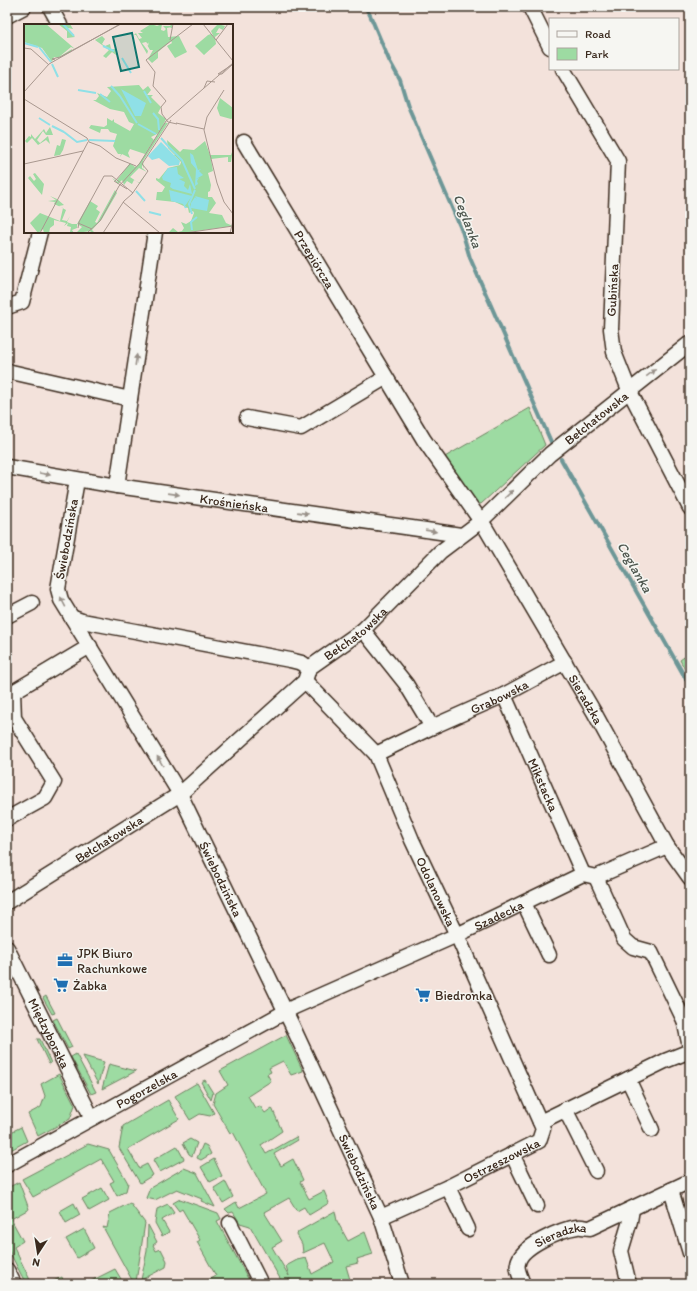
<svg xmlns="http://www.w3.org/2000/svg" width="697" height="1291" font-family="Itim,sans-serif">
<rect width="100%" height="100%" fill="#f3e2db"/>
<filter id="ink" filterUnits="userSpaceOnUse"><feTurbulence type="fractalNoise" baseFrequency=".025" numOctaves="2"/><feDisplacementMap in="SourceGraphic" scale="8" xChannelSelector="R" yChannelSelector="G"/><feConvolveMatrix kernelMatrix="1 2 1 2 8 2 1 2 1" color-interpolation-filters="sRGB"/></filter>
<g filter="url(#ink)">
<!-- green -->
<g fill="#9ddba2" stroke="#6c8260">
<polygon points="530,408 545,445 481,504 470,500 443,458"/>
<polygon points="690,653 690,679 680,660"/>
<polygon points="46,996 55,1013 52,1014 43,998"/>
<polygon points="57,1018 72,1047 68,1049 53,1020"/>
<polygon points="286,1035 303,1071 291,1075 283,1061 269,1068 271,1072 267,1074 271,1081 248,1096 255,1108 260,1106 265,1113 272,1108 282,1131 261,1145 266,1154 296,1137 298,1140 274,1154 281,1166 293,1159 303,1180 300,1182 309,1199 324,1191 329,1203 309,1215 304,1207 297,1211 289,1198 264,1212 282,1241 272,1247 289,1276 286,1266 297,1260 306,1258 312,1274 334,1262 325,1243 303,1253 302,1244 297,1235 298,1232 335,1211 337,1221 348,1241 365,1232 373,1254 357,1259 358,1263 346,1266 351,1283 356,1282 356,1284 294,1284 290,1279 282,1282 250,1226 240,1223 233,1212 229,1213 225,1209 236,1202 239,1208 266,1194 233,1132 230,1133 213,1104 216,1093 228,1085 220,1071"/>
<polygon points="37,1039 40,1039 51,1063 49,1064"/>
<polygon points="76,1054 96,1092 91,1094 71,1057"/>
<polygon points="83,1056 104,1062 98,1084"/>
<polygon points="109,1064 136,1071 102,1089"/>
<polygon points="59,1074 75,1105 70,1119 38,1136 28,1114 41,1107 45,1096 41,1084"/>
<polygon points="205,1080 213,1093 211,1100 201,1082"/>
<polygon points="197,1083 214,1113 210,1116 200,1114 190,1120 175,1096"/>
<polygon points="168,1100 179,1119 128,1149 139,1168 147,1164 153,1175 140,1183 119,1148 123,1126"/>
<polygon points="21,1127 27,1141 7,1152 7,1134"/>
<polygon points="190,1139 197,1143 192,1156 189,1154 183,1143"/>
<polygon points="88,1144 109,1150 128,1183 126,1191 117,1196 110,1183 114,1181 101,1159 33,1197 22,1179"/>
<polygon points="203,1144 207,1146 211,1154 201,1160 197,1158"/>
<polygon points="177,1146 184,1159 160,1172 153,1160"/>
<polygon points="214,1159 222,1176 210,1182 201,1167"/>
<polygon points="184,1168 197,1173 215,1207 201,1201 202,1199 177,1189 155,1200 146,1198 150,1188"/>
<polygon points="225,1181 233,1197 223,1203 214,1188"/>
<polygon points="19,1182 29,1209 11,1219 23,1241 14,1247 32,1284 26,1284 7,1247 7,1188"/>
<polygon points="102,1188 109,1200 89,1211 82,1199"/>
<polygon points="180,1199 218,1213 221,1219 217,1221 251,1284 205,1284 204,1283 216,1276 197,1242 200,1240 182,1209 179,1211 173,1203"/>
<polygon points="74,1203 80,1215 66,1223 60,1211"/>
<polygon points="130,1203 145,1223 136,1282 132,1280 103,1227 107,1228 110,1213"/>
<polygon points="168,1204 174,1213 162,1220 169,1232 162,1236 155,1223 157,1209"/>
<polygon points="148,1225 157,1242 153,1245 156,1251 161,1249 167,1261 166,1267 141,1280 147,1251"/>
<polygon points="84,1229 94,1248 77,1258 66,1239"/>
<polygon points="115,1269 124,1284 85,1284"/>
<polygon points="62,1277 64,1283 47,1284"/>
</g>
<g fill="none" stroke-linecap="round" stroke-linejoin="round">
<!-- stream -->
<g stroke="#6d9797" stroke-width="4">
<polyline points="365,7 370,15 389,60 400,80 408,106 462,231 470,258 552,444"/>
<polyline points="561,459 690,686"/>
</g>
<!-- minor casing -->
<g stroke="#3b2a1e" stroke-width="17">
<g id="minor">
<polyline points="50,7 60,25"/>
<polyline points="530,7 550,47"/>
<polyline points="7,16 24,7"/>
<polyline points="563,69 618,161 611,329 614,352 629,390 690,508"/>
<path id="s1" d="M244,142L424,440L485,527L594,712L667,846L690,878"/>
<polyline points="7,307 22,302 40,232"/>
<polyline points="7,371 130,399"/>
<polyline points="247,418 301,428 385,378"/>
<path id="s2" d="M7,467L117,486L461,535"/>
<path id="s3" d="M77,480L58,589L61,600L180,794L292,1025L381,1217L402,1284"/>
<polyline points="117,486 155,232"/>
<polyline points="7,616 32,603"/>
<polyline points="71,617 82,621 290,660 302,663 309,668"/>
<polyline points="363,630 406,684 432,727"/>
<path id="s4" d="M305,681L376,754L412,840L457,935L540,1122"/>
<path id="s5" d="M504,695L583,874"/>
<path id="s6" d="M376,754L432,727L504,695L565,662"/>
<polyline points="7,819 45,798 54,782 14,718 13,692 90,646"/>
<polyline points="596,877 624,939 633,947 651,952 684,1020 690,1047"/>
<path id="s7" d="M7,902L180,794L305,681L309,668L363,630L440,552L481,521L550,454L690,343"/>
<polyline points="524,903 549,955"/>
<path id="s8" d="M7,948L92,1118"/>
<polyline points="628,1079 652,1130"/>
<polyline points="565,1109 596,1171"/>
<polyline points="512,1154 537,1206"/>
<path id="s9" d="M7,1165L294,1007L457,935L583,874L596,877L667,846"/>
<polyline points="448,1187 468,1229"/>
<polyline points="671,1190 690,1253"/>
<path id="s10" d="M381,1217L448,1187L539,1141L543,1129L540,1122L665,1061L690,1051"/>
<polyline points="230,1223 259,1280 258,1284"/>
<polyline points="7,1270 14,1284"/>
<path id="s11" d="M523,1284C521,1278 516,1269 518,1263C521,1246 562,1229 577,1227C581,1226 586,1228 590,1228L690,1181"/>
<polyline points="629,1284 621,1251 630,1221 632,1209"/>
</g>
</g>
<!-- minor -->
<use href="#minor" stroke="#f6f6f2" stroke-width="14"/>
</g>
<!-- one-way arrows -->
<defs><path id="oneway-solid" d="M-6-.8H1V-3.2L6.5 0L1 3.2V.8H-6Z"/></defs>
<g fill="#989088">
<use href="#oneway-solid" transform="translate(136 360) rotate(-82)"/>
<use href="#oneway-solid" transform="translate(651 373) rotate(-37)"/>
<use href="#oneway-solid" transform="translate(45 474) rotate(10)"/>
<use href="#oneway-solid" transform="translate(174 494) rotate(8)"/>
<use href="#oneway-solid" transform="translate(509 494) rotate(-44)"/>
<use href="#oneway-solid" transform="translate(303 513) rotate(8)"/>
<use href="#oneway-solid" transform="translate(431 531) rotate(8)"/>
<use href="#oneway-solid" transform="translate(63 602) rotate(-117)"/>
<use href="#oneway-solid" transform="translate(160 761) rotate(-121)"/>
</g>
</g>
<!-- icons -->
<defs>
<g id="office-bare" transform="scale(1.2)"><path d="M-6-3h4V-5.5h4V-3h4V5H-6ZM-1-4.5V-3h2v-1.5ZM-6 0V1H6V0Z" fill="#1f6fb2" stroke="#f6f6f2" stroke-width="2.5" paint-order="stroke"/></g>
<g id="supermarket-bare" transform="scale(1.2)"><path d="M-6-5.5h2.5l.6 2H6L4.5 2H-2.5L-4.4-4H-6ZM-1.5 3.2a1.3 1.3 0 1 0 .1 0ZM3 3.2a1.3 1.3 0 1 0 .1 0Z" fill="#1f6fb2" stroke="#f6f6f2" stroke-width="2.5" paint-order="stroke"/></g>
</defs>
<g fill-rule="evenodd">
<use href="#office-bare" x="65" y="960"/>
<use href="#supermarket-bare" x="61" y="985"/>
<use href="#supermarket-bare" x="423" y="995"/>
</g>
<g text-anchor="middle" stroke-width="3" stroke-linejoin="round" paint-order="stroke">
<!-- street labels -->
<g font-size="13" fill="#3b2a1e" stroke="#f6f6f2">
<text dy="5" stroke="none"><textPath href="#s1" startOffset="137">Przepiórcza</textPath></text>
<text transform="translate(612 290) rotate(-87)" y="5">Gubińska</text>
<text dy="5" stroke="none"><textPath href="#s7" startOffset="768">Bełchatowska</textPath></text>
<text dy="5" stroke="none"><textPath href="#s2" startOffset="230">Krośnieńska</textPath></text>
<text transform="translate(66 539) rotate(-80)" y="5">Świebodzińska</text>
<text dy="5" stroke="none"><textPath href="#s7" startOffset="444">Bełchatowska</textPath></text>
<text dy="5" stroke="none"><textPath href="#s6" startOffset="136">Grabowska</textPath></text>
<text dy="5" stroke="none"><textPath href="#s1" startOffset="654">Sieradzka</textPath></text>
<text dy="5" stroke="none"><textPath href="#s5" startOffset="98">Mikstacka</textPath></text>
<text dy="5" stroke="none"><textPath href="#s7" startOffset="120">Bełchatowska</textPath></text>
<text dy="5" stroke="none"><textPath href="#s3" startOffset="444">Świebodzińska</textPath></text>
<text dy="5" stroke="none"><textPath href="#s4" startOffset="252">Odolanowska</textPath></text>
<text dy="5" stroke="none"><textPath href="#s9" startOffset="552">Szadecka</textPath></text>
<text dy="5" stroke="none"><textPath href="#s8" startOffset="95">Międzyborska</textPath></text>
<text dy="5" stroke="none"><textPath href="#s9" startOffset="159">Pogorzelska</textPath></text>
<text dy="5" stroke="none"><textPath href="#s10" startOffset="133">Ostrzeszowska</textPath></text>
<text dy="5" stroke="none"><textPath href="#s3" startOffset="768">Świebodzińska</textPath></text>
<text dy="5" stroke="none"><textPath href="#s11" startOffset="76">Sieradzka</textPath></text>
</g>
<!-- poi labels -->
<g font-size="13" fill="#3b2a1e" stroke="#f6f6f2" text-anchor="start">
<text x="77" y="958">JPK Biuro<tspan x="77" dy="15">Rachunkowe</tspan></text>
<text x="73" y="990">Żabka</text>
<text x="435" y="1000">Biedronka</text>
</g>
<!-- water labels -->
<g font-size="14" font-style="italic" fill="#505850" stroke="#f6f6f2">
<text transform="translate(468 221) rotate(69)" y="5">Ceglanka</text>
<text transform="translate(635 567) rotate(60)" y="5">Ceglanka</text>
</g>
</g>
<!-- overview -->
<g transform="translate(24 24)">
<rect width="209" height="209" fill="#f3e2db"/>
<path d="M0,0H22L51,25L47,23L35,33L48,25L47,28L35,34L30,33L28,38L18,24L0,18ZM34,0H46L49,5L44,4L45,7L51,13L43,14V7ZM127,0L133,2L138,0L137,6L140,7L142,5L139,2H146L147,1L139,0H148V5L147,11L148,4H146L148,3L143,4L144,13L155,12L163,28L151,34L143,22L148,19L147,17L134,28V34L128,39L124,35L129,26H126L122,19L124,22L125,18L124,20L122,18L118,19L124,27L123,30L112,11H110L112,9L115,15L118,14L114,9H119L116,7ZM194,0L201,2L199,6L195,4L192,9H196L191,13L192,20L180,31L171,22L184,11L187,10L190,14L187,7ZM78,12L81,15L78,20L81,22L86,20L87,25H91L92,31L88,28L82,34L79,32L85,26L71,16ZM115,61L119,66L124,62L127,66L123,71H129L127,73L137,83L134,89L142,95L134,112L140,100L143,97L133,116L142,99H144L119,137L120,145L118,140V144L123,148L116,159L110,156L108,160L103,157L100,161L98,156L94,160L88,154L94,158L93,156L106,139L111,143L114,141L135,109L127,113L130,116L121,130L106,125L104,129L106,134L98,130L96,133L97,130H94L89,122L93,110L86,108L84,105H77L76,109L65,104L67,101L80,103L83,101V94L88,97L90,95V98L106,107L110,100L105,98L100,88L86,85L69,76H72L75,72L73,69L83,73L87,67L83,63ZM115,144L123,148L115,159L106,153ZM196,74L209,84V94L207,95L196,92L193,84ZM26,103L29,111H22L19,107L13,116L16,119L24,112L26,120L22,116L14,121L8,114L3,119L1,117L5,112L7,113V110L11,115L20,105L22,109ZM38,115L42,116L39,126L36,131L30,132L33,121L36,122ZM143,116L156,128L159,125L170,126L181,117L186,131H207L209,125L207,138H204V133L187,135L189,147L184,149L187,161L186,167L184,168V173H188L192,179L185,189L198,191L202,199L209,202L158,209H144L149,204L154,208L158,207L160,204L157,198L162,200L167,197L170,189L169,187L165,189L164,184L151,178L132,176L133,168H138L141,163L132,156V154L135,155L144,144L156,141L157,138L151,132L148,133L151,131L144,124ZM11,149L20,160L18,171L4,154L6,152L10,157L12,155L9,150ZM91,166L93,169L78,195L68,206L71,209H65L67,207L52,209L58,203L53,200V204L48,206L50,209L41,208H46L47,203L43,202L44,199L40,202L42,199L30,196V201L26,204L25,209H20L19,205L14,209L6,199L16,189L36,197L39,184L30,180L31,178L24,177L32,176L26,172L33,175L40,181L35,182L42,186L38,196L43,197L46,192L43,198L48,200H53L66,177L74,182L72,185L76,188L71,198L73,199Z" fill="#9ddba2" fill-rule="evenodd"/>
<path d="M97,65L122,79L117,92H111ZM137,118L156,137L155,141L145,142L135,134L128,136L124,132ZM166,129L169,131L174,146L177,145L175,147L179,151L172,155L175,154L173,157L174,160L171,162L172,145L167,139ZM153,143L154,150L160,154L155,155L161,158L160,162L164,166L166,160L168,170L149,165L146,163L147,159L139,156L138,153L144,144ZM145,166L168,172L161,182L164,184H161L162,187L159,180L147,177ZM171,172L185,176L183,187L167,184V179L171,173L173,175Z" fill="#8fe0e7"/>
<path fill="none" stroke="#8fe0e7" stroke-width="2" d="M39,0L50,12M0,19L14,23M79,22L90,27M15,23L27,38M98,34L107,49M28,40L34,53M87,62L96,72M54,66L72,69M120,67L127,79M76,70L86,78M96,72L113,99M129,89L134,95L135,106M15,94L26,101M114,100L132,110M28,102L40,108M40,108L53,118L63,116M137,114L145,123M65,116L91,117M145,123L158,136L171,165M112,167L121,177M125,188L137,191M168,190L165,180L171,166M168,206L167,198L173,193"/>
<path fill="none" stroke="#a9988f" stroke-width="1" d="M179,0L192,16M204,0L192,16L209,37M146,16L149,0M0,24L7,25L25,41M31,36L28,35L36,33L97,0M209,40L194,50H198L209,40M180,64L183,57L191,58M200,66L183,93L180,106L193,159L200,178L209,190M0,68L25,40L96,0M0,75L63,114L65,118M152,99L180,105M153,100L144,98L138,90L137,83L142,77L129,62L131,48L122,36L169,0M65,118L76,122L92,134L112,142M0,140L59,127M90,157L103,165M91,157L106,140M99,178L136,209M54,199L68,205M54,204L55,198L80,152H88L109,169M16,209L64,118M63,209L76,197L95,162L116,139L142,97L209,39M79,209L100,177L108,170L124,147L118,140L147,96M161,209L209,202M206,209L209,197"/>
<path fill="#0f766e" fill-opacity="0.15" stroke="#0f766e" stroke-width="2" d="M108,9L115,43L97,47L89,13Z"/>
<rect width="209" height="209" fill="none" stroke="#3b2a1e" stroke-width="2"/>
</g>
<!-- margin -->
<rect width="697" height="1291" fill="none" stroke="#f6f6f2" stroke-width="24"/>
<rect x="12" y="12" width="673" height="1267" fill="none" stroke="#3b2a1e" stroke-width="1.5" filter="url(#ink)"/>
<!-- legend -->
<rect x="549" y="18" width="130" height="52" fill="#f6f6f2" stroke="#aba49d"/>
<rect x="557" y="31" width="20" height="6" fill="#f6f6f2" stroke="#aba49d"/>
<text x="585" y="38" font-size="12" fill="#3b2a1e">Road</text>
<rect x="557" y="48" width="20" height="12" fill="#9ddba2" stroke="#aba49d"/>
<text x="585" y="58" font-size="12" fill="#3b2a1e">Park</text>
<!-- north arrow -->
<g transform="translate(38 1253) rotate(192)" stroke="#f6f6f2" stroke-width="3" paint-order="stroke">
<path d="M0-3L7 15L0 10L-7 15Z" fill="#3b2a1e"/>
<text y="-6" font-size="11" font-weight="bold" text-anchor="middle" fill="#3b2a1e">N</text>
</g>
</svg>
